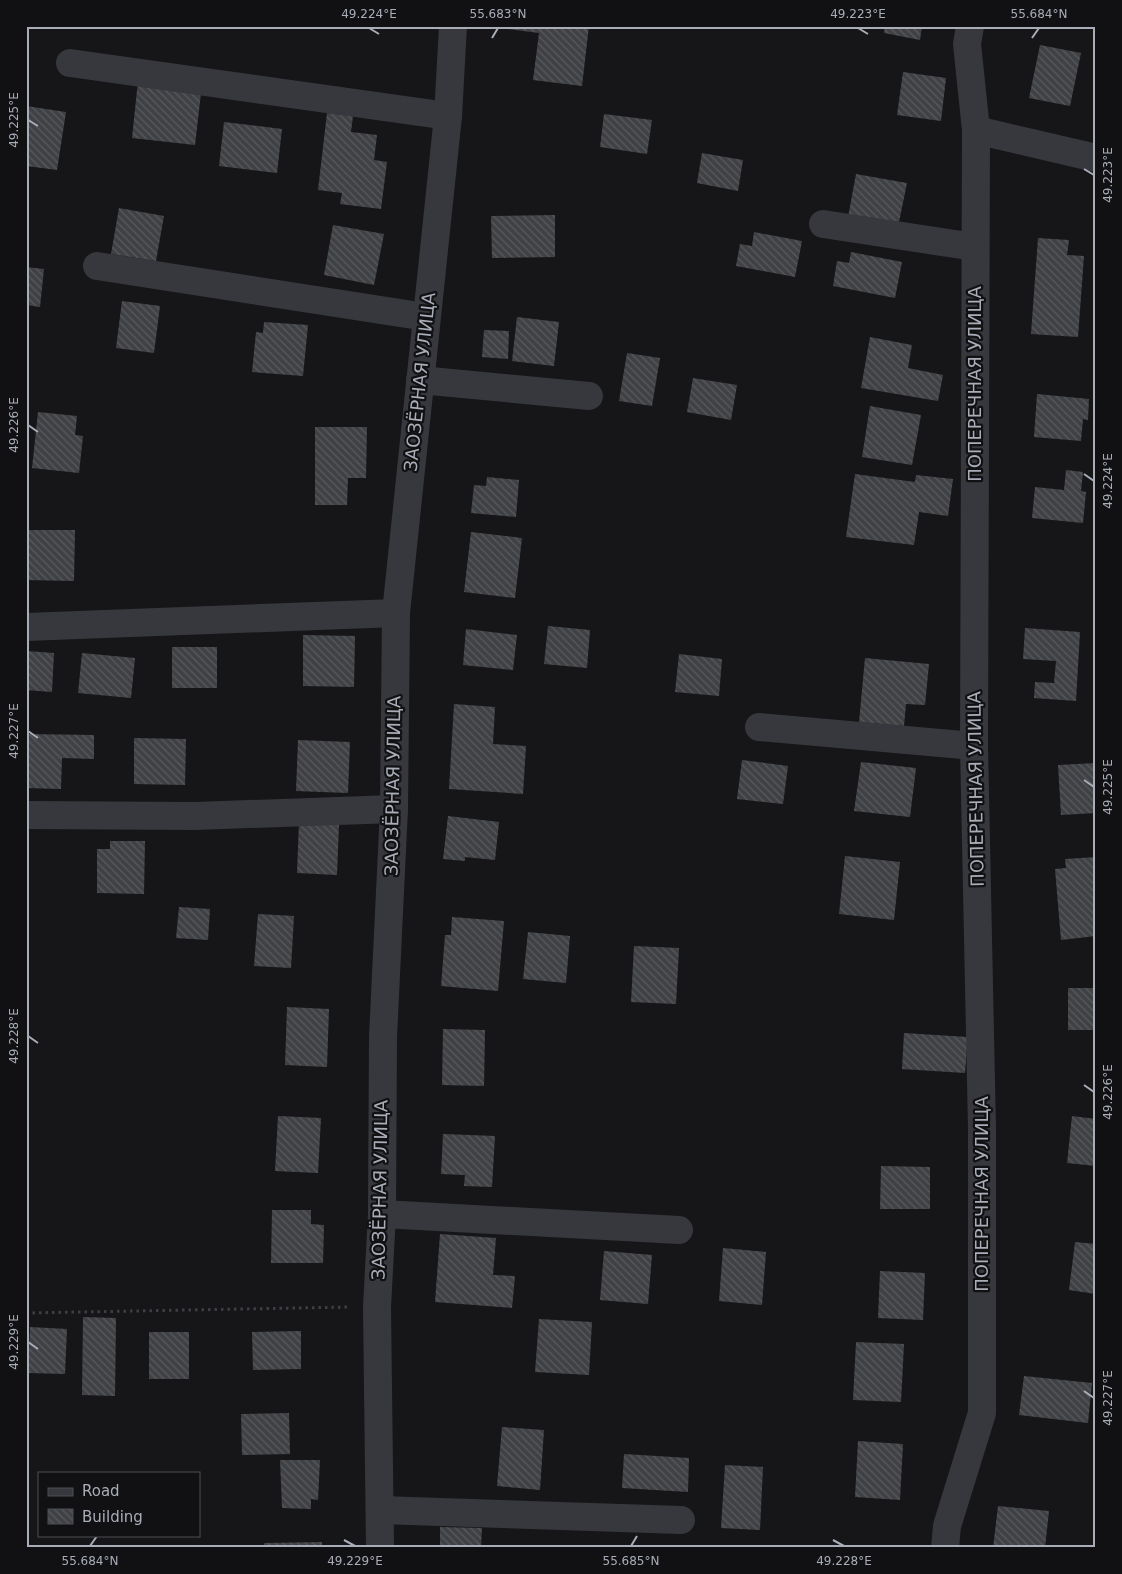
<svg xmlns="http://www.w3.org/2000/svg" width="1122" height="1574" font-family="'DejaVu Sans',sans-serif">
<defs>
<pattern id="building-back-hatch" width="6" height="6" patternUnits="userSpaceOnUse" patternTransform="scale(1.25)"><rect width="6" height="6" fill="#404145"/><path d="M-1 5l2 2M0 0l6 6M5-1l2 2" fill="none" stroke="#595a5e"/></pattern>
</defs>
<rect width="100%" height="100%" fill="#161618"/>
<!-- building -->
<g fill="url(#building-back-hatch)">
<polygon points="500,26 589,26 582,86 533,80 539,33 500,28"/>
<polygon points="885,26 922,26 920,40 884,33"/>
<polygon points="1040,45 1081,53 1070,106 1029,98"/>
<polygon points="903,72 946,78 941,121 897,115"/>
<polygon points="138,81 201,93 195,145 132,138"/>
<polygon points="26,106 66,112 57,170 26,166"/>
<polygon points="327,113 353,116 351,132 377,135 374,160 387,162 381,209 340,204 342,193 318,190"/>
<polygon points="604,114 652,120 647,154 600,147"/>
<polygon points="224,122 282,129 277,173 219,166"/>
<polygon points="702,153 743,160 738,191 697,183"/>
<polygon points="856,174 907,183 898,227 848,217"/>
<polygon points="119,208 164,216 156,261 111,254"/>
<polygon points="555,215 555,257 492,258 491,216"/>
<polygon points="333,225 384,234 374,285 324,275"/>
<polygon points="754,232 802,241 795,277 736,266 740,244 752,246"/>
<polygon points="1038,238 1069,240 1067,255 1084,256 1078,337 1031,334"/>
<polygon points="851,252 902,262 895,298 833,286 837,261 849,263"/>
<polygon points="26,267 44,269 40,307 26,305"/>
<polygon points="122,301 160,306 154,353 116,348"/>
<polygon points="517,317 559,322 554,366 512,361"/>
<polygon points="264,322 308,325 303,376 252,372 256,332 263,333"/>
<polygon points="484,330 509,331 508,359 482,357"/>
<polygon points="870,337 912,345 908,368 943,375 938,401 861,388"/>
<polygon points="627,353 660,358 652,406 619,401"/>
<polygon points="693,378 737,385 731,420 687,412"/>
<polygon points="1037,394 1089,399 1088,420 1083,419 1081,441 1034,437"/>
<polygon points="870,406 921,415 912,465 862,457"/>
<polygon points="38,412 77,416 75,435 83,436 79,473 32,468"/>
<polygon points="315,427 367,427 366,478 348,478 347,505 315,505"/>
<polygon points="1066,470 1083,472 1081,491 1086,492 1083,523 1032,518 1035,487 1064,490"/>
<polygon points="855,474 915,482 916,475 953,479 948,516 919,512 914,545 846,537"/>
<polygon points="487,477 519,480 516,517 471,513 474,485 486,486"/>
<polygon points="26,530 75,530 74,581 26,580"/>
<polygon points="471,532 522,538 515,598 464,592"/>
<polygon points="548,626 590,630 587,668 544,664"/>
<polygon points="1025,628 1080,632 1076,701 1034,698 1035,682 1054,683 1056,661 1023,659"/>
<polygon points="466,629 517,635 513,670 463,665"/>
<polygon points="303,635 355,636 354,687 303,686"/>
<rect x="172" y="647" width="45" height="41"/>
<polygon points="26,651 54,653 52,692 26,690"/>
<polygon points="82,653 135,658 131,698 78,693"/>
<polygon points="679,654 722,659 719,696 675,692"/>
<polygon points="865,658 929,664 925,705 906,704 904,726 859,722"/>
<polygon points="454,704 495,707 493,744 526,746 523,794 449,789"/>
<polygon points="26,734 94,735 94,759 62,758 61,789 26,788"/>
<polygon points="134,738 186,739 185,785 134,784"/>
<polygon points="298,740 350,742 348,793 296,791"/>
<polygon points="742,760 788,766 783,804 737,799"/>
<polygon points="861,762 916,768 910,817 854,811"/>
<polygon points="1096,763 1096,813 1061,815 1058,765"/>
<polygon points="448,816 499,822 495,860 465,857 465,861 443,859"/>
<polygon points="299,822 339,824 337,875 297,873"/>
<polygon points="110,841 145,841 144,894 97,893 97,849 110,849"/>
<polygon points="845,856 900,862 894,920 839,914"/>
<polygon points="1096,857 1096,936 1061,940 1055,869 1066,868 1065,859"/>
<polygon points="179,907 210,909 208,940 176,938"/>
<polygon points="258,914 294,916 291,968 254,966"/>
<polygon points="452,917 504,921 498,991 441,986 445,935 451,935"/>
<polygon points="528,932 570,936 566,983 523,979"/>
<polygon points="634,946 679,948 676,1004 631,1002"/>
<rect x="1068" y="988" width="28" height="42"/>
<polygon points="287,1007 329,1009 327,1067 285,1065"/>
<polygon points="443,1029 485,1030 484,1086 442,1085"/>
<polygon points="904,1033 968,1037 965,1073 902,1069"/>
<polygon points="278,1116 321,1118 318,1173 275,1171"/>
<polygon points="1072,1116 1096,1119 1096,1166 1067,1163"/>
<polygon points="443,1134 495,1136 492,1187 464,1186 465,1175 441,1174"/>
<polygon points="881,1166 930,1167 930,1209 880,1209"/>
<polygon points="272,1210 311,1210 311,1224 324,1225 323,1263 271,1263"/>
<polygon points="440,1234 496,1238 493,1275 515,1276 512,1308 435,1302"/>
<polygon points="1075,1242 1096,1244 1096,1294 1069,1290"/>
<polygon points="723,1248 766,1252 762,1305 719,1301"/>
<polygon points="604,1251 652,1255 648,1304 600,1300"/>
<polygon points="880,1271 925,1273 923,1320 878,1318"/>
<polygon points="83,1317 116,1318 115,1396 82,1395"/>
<polygon points="539,1319 592,1322 589,1375 535,1372"/>
<polygon points="30,1327 67,1329 65,1374 28,1373"/>
<polygon points="301,1331 301,1369 253,1370 252,1332"/>
<rect x="149" y="1332" width="40" height="47"/>
<polygon points="856,1342 904,1344 901,1402 853,1400"/>
<polygon points="1024,1376 1092,1383 1088,1423 1019,1415"/>
<polygon points="289,1413 290,1454 242,1455 241,1414"/>
<polygon points="502,1427 544,1430 540,1490 497,1486"/>
<polygon points="858,1441 903,1444 900,1500 855,1497"/>
<polygon points="624,1454 689,1458 688,1492 622,1488"/>
<polygon points="280,1460 320,1460 318,1500 311,1499 311,1509 282,1508"/>
<polygon points="725,1465 763,1467 760,1530 721,1528"/>
<polygon points="998,1506 1049,1511 1045,1548 993,1548"/>
<polygon points="440,1527 482,1528 481,1548 440,1548"/>
<polygon points="322,1542 322,1548 264,1548 264,1543"/>
</g>
<g fill="none" stroke-linecap="round" stroke-linejoin="round">
<!-- path -->
<polyline stroke="#3d3f44" stroke-width="3" stroke-dasharray="2.5 4" stroke-linecap="butt" points="26,1313 351,1307"/>
<!-- minor -->
<g stroke="#37383d" stroke-width="28">
<polyline points="70,63 448,116"/>
<polyline points="976,130 1096,158"/>
<polyline points="823,224 975,247"/>
<polyline points="97,266 426,317"/>
<polyline points="420,380 589,396"/>
<polyline points="26,627 396,613"/>
<polyline points="759,727 974,746"/>
<polyline points="26,815 195,816 394,809"/>
<polyline points="382,1214 679,1230"/>
<polyline points="380,1510 681,1520"/>
<polyline points="380,1548 377,1307 382,1214 383,1037 394,809 396,613 448,116 453,26"/>
<polyline points="945,1548 947,1526 982,1413 982,1129 974,746 976,130 967,44 970,26"/>
</g>
</g>
<!-- ticks -->
<path fill="none" stroke="#a8adb8" stroke-width="2" d="M369,28L379,34M858,28L868,34M492,38L498,28M1032,38L1039,28M28,120L38,126M1084,169L1094,175M28,425L38,432M1084,474L1094,481M28,731L38,738M1084,780L1094,787M28,1036L38,1043M1084,1085L1094,1092M28,1342L38,1349M1084,1391L1094,1398M344,1540L355,1546M833,1540L844,1546M90,1546L97,1536M631,1546L637,1536"/>
<g text-anchor="middle" stroke-width="4.5" stroke-linejoin="round" paint-order="stroke">
<!-- street labels -->
<g font-size="18" fill="#a8adb8" stroke="#111113">
<text transform="translate(420 382) rotate(-84)" y="6">ЗАОЗЁРНАЯ УЛИЦА</text>
<text transform="translate(975 384) rotate(-90)" y="6">ПОПЕРЕЧНАЯ УЛИЦА</text>
<text transform="translate(393 786) rotate(-89)" y="6">ЗАОЗЁРНАЯ УЛИЦА</text>
<text transform="translate(976 789) rotate(-91)" y="6">ПОПЕРЕЧНАЯ УЛИЦА</text>
<text transform="translate(380 1190) rotate(-89)" y="6">ЗАОЗЁРНАЯ УЛИЦА</text>
<text transform="translate(982 1194) rotate(-90)" y="6">ПОПЕРЕЧНАЯ УЛИЦА</text>
</g>
</g>
<!-- border -->
<rect width="1122" height="1574" fill="none" stroke="#111113" stroke-width="55"/>
<!-- legend -->
<rect x="38" y="1472" width="162" height="65" fill="#111113" stroke="#4d4f55"/>
<rect x="48" y="1488" width="25" height="8" fill="#37383d" stroke="#4d4f55"/>
<text x="82" y="1496" font-size="15" fill="#a8adb8">Road</text>
<rect x="48" y="1509" width="25" height="15" fill="url(#building-back-hatch)" stroke="#4d4f55"/>
<text x="82" y="1522" font-size="15" fill="#a8adb8">Building</text>
<rect x="28" y="28" width="1066" height="1518" fill="none" stroke="#a8adb8" stroke-width="2"/>
<g font-size="12" text-anchor="middle" fill="#a8adb8">
<text x="369" y="18">49.224°E</text>
<text x="498" y="18">55.683°N</text>
<text x="858" y="18">49.223°E</text>
<text x="1039" y="18">55.684°N</text>
<text transform="translate(14 120) rotate(-90)" y="4">49.225°E</text>
<text transform="translate(1108 175) rotate(-90)" y="4">49.223°E</text>
<text transform="translate(14 425) rotate(-90)" y="4">49.226°E</text>
<text transform="translate(1108 481) rotate(-90)" y="4">49.224°E</text>
<text transform="translate(14 731) rotate(-90)" y="4">49.227°E</text>
<text transform="translate(1108 787) rotate(-90)" y="4">49.225°E</text>
<text transform="translate(14 1036) rotate(-90)" y="4">49.228°E</text>
<text transform="translate(1108 1092) rotate(-90)" y="4">49.226°E</text>
<text transform="translate(14 1342) rotate(-90)" y="4">49.229°E</text>
<text transform="translate(1108 1398) rotate(-90)" y="4">49.227°E</text>
<text x="90" y="1565">55.684°N</text>
<text x="355" y="1565">49.229°E</text>
<text x="631" y="1565">55.685°N</text>
<text x="844" y="1565">49.228°E</text>
</g>
</svg>
